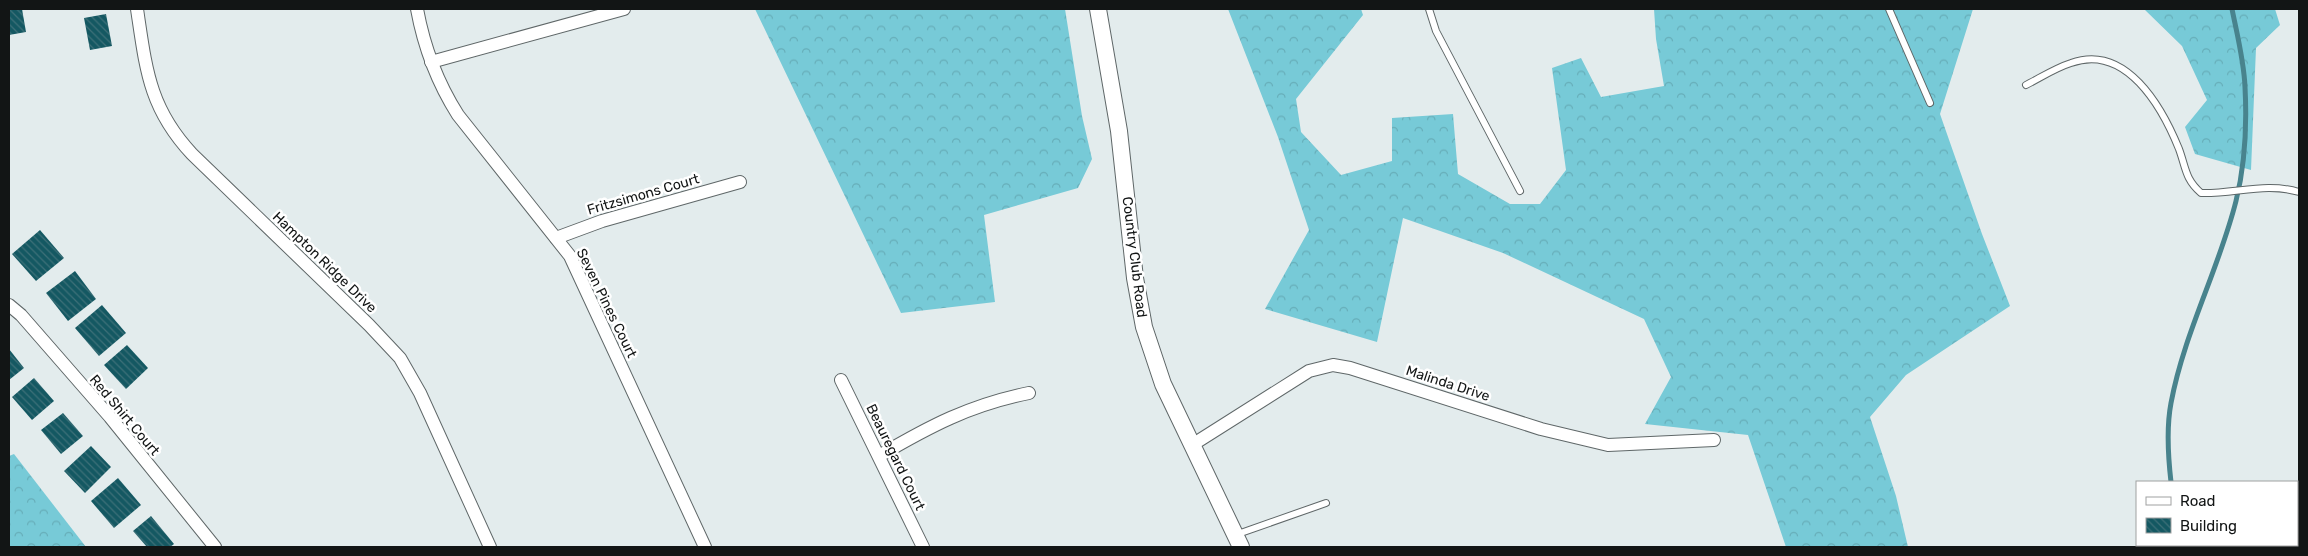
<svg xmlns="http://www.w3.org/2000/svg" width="2308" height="556" font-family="Rubik,sans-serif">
<defs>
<pattern id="forest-crowns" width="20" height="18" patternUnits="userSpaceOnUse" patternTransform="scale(1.25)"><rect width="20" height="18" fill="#77cad7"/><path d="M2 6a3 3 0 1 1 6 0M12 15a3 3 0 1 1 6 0" fill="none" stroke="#66adb8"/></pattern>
<pattern id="building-back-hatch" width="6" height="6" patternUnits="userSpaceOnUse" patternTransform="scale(1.25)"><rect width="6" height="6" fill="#145862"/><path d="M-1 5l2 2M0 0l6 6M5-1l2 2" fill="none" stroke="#3d7078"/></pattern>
</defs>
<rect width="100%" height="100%" fill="#e3eced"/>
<!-- forest -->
<g fill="url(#forest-crowns)">
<polygon points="755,9 1065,9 1082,116 1092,159 1078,188 984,215 995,302 901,313"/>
<polygon points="1228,9 1361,9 1363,15 1296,99 1301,132 1341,175 1392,161 1392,118 1453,114 1458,174 1510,204 1540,204 1566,170 1552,68 1581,58 1601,97 1664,86 1656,39 1654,9 1973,9 1940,114 1982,234 2010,306 1906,375 1870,417 1896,496 1908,547 1786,547 1748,435 1645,424 1671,377 1644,319 1503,253 1403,218 1377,342 1265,309 1309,230 1278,137"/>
<polygon points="2144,9 2275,9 2280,25 2256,48 2251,170 2195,154 2185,127 2207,100 2182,46"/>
<polygon points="14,454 86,547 9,547 9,456"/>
<polygon points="2299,500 2299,547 2226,547 2230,545 2297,545 2297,501"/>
</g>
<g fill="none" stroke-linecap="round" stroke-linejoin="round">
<!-- stream -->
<g stroke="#48838d" stroke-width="5">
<path d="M2171,482C2168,456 2166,429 2171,403C2184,333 2219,269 2236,201C2245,165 2247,125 2245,87C2244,61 2237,34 2232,9"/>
<polyline points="2184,545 2185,547"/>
</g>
</g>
<!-- building -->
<g fill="url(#building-back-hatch)">
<polygon points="9,9 22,9 26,32 9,35"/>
<polygon points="106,14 112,46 90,50 84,18"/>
<polygon points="40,230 64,258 36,281 12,254"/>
<polygon points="75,271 96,299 68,321 46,293"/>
<polygon points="102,305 126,333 99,356 75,328"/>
<polygon points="127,345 148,368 126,389 104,365"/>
<polygon points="9,349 24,368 9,380"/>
<polygon points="34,378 54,401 32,420 12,397"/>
<polygon points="63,413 83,436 61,454 41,430"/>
<polygon points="91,446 111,467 85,493 64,471"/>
<polygon points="118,478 141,505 114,528 91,501"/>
<polygon points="151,516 174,544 170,547 147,547 133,531"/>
</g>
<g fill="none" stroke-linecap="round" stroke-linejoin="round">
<!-- service casing -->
<g stroke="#5f6768" stroke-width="8">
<g id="service">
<polyline points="1429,9 1436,31 1520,191"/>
<polyline points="1889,9 1930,103"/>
<path d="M2026,85C2040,78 2055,68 2071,63C2126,43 2162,107 2179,149C2186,168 2185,179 2201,193C2235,194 2266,182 2299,192"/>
<polyline points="1235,535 1326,503"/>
</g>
</g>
<!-- minor casing -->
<g stroke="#5f6768" stroke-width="14">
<g id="minor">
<path d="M137,9C146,69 149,108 192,154L369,325L400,358L420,393L490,547"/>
<path d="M417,9C424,47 437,82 458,115L570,256L705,547"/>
<polyline points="431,62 624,9"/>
<polyline points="556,238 602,221 740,182"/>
<polyline points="9,305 21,315 110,417 215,547"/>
<polyline points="841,380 923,547"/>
<polyline points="1192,445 1309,371 1333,365 1350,368 1541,429 1608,445 1714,440"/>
<path d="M879,456C930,426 970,405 1029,393"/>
</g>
</g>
<!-- tertiary casing -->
<g stroke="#5f6768" stroke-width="18">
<polyline id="tertiary" points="1098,9 1119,131 1135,278 1144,327 1163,384 1241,547"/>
</g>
<!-- service -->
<use href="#service" stroke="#fff" stroke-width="6"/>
<!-- minor -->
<use href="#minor" stroke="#fff" stroke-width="12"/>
<!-- tertiary -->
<use href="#tertiary" stroke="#fff" stroke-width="16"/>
</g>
<g text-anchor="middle" stroke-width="5" stroke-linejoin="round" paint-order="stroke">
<!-- street labels -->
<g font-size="14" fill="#121515" stroke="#fff">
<text transform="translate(643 194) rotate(-16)" y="5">Fritzsimons Court</text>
<text transform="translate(1135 257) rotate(83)" y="5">Country Club Road</text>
<text transform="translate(325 262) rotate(44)" y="5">Hampton Ridge Drive</text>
<text transform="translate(607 303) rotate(64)" y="5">Seven Pines Court</text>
<text transform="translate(1448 383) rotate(18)" y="5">Malinda Drive</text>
<text transform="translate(125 415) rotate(50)" y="5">Red Shirt Court</text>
<text transform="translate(896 457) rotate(64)" y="5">Beauregard Court</text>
</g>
</g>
<!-- border -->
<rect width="2308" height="556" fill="none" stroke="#121515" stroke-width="20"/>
<!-- legend -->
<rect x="2136" y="481" width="162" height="65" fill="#ffffff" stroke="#a0a1a1"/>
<rect x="2146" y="497" width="25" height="8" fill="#ffffff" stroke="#a0a1a1"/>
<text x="2180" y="506" font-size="15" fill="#121515">Road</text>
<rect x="2146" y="518" width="25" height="15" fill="url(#building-back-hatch)" stroke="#a0a1a1"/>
<text x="2180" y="531" font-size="15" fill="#121515">Building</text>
</svg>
